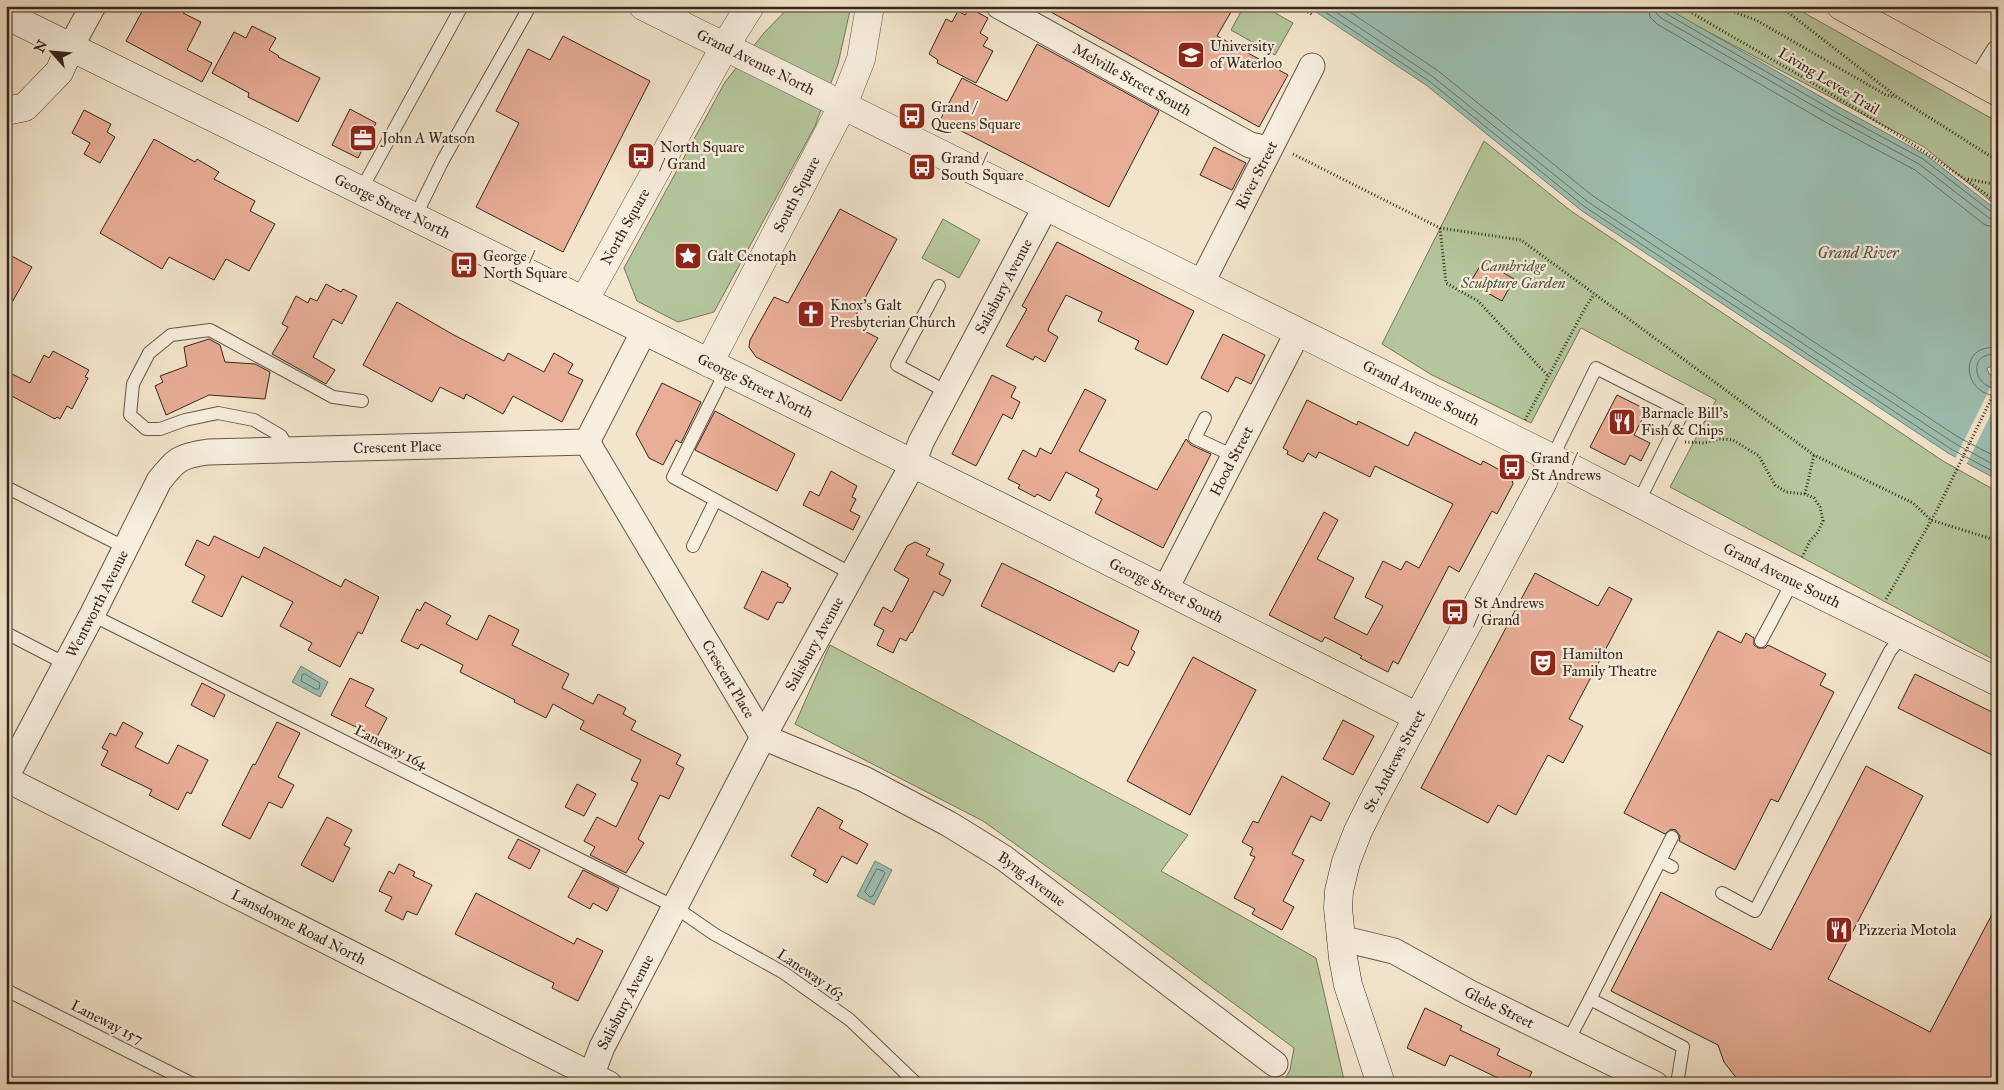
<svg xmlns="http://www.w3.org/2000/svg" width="2004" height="1090" font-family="'IM FELL Great Primer',serif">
<rect width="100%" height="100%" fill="#f3e5cc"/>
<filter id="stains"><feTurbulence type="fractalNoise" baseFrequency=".004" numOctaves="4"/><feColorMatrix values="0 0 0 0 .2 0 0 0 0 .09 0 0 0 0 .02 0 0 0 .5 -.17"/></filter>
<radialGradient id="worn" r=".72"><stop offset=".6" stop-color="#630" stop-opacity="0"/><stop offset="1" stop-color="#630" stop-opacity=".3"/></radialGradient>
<!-- green -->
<g fill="#b5c69c" stroke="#74765c">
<polygon points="790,6 851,6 838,64 815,126 714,312 678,322 637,301 624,268 725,82 764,33"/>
<polygon points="1244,6 1263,6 1293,23 1275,55 1231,30"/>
<polygon points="1660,6 1792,6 1998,122 1998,207 1924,147"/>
<polygon points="1484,141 1571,211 1943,461 1998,492 1998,662 1670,487 1716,400 1581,328 1531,423 1432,375 1382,344"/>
<polygon points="943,219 980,240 959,278 922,258"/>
<polygon points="830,645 1188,835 1161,871 1316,958 1345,1084 1282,1084 1290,1070 1294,1048 1106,909 983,821 795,724"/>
</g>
<!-- water -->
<g fill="#9dc0b1" stroke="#738276">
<polygon points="1307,6 1663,6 1837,106 1926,155 1998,211 1998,368 1993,366 1987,368 1989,374 1998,378 1998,480 1948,453 1582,211 1426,85"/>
<polygon points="301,666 328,682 320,697 292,682"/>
<polygon points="875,861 892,870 874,905 857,896"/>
</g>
<!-- pier -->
<polygon fill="#f3e5cc" points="1993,373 1998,376 1998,400 1966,465 1955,459 1993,382 1990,380"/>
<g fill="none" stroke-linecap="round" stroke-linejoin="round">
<!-- shore -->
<g stroke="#687367" stroke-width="1">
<polyline points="1316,6 1429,81 1585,207 1951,449 1998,474"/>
<polyline points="1327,6 1432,76 1588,202 1954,443 1998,467"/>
<polyline points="1341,6 1437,70 1593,196 1958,437 1998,458"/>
<polyline points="1648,6 1650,17 1657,24 1827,123 1915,170 1985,225 1998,228"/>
<polyline points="1655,6 1656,13 1661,18 1831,116 1919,164 1989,218 1998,221"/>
<polyline points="1662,6 1665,13 1834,111 1923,159 1993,213 1998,214"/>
<path d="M1998,348C1958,342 1961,395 1998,396"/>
<path d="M1998,355C1969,349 1970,387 1998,389"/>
<polygon points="305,674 320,683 319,689 316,689 301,681 302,675"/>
<polygon points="877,869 883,871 885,873 873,896 870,897 865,892"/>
</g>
</g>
<!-- building -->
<g fill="#e9ae96" stroke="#34261d">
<polygon points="145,6 186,6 183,13 201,22 187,50 212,63 202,82 126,41"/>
<polygon points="1040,6 1221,6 1231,12 1217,36 1288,75 1259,127"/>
<polygon points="969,8 988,18 980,33 988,38 983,46 993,51 976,83 937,63 938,60 929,54 946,19 952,22 958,11 965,15"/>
<polygon points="252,26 276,38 269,50 279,56 278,57 320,78 298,122 248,97 249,93 212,73 234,32 246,38"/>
<polygon points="563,36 650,81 563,252 476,207 519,123 496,111 528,49 550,60"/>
<polygon points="1037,44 1159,111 1109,207 940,120 962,78 1007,101"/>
<polygon points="350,109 376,123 358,158 332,145"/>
<polygon points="84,110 111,124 107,132 115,137 100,163 84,154 90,143 72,133"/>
<polygon points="154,139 195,162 197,159 219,172 214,179 255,201 250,211 275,224 249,271 226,259 214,280 169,257 162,269 100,233"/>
<polygon points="1214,147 1246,163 1232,190 1200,175"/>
<polygon points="840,209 897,239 851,324 878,338 841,401 756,357 749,347 750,340 774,297 788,303"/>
<polygon points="1057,242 1194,311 1167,365 1135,349 1139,341 1098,321 1102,312 1066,295 1049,327 1048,331 1058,337 1045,362 1035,356 1033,360 1006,346 1027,309 1022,306"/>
<polygon points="6,253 32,267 6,313"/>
<polygon points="1483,261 1514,279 1502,301 1470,283"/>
<polygon points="326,284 341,292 343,289 357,296 342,324 333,319 313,357 335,370 326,384 272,354 288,327 282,324 296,296 308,303 310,298 317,301"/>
<polygon points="397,302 452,334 504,361 508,353 544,372 554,353 573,364 568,373 583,380 562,422 513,396 503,414 466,394 464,399 440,387 432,402 363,365"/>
<polygon points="1223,334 1265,355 1251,384 1236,377 1228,392 1201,378"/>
<polygon points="209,339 220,345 225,362 255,364 270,372 265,399 209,395 166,415 155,386 163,382 160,376 187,366 184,347"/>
<polygon points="53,351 89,370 85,377 88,378 72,409 67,406 60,419 57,417 55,419 6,393 6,371 30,383 44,355 49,358"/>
<polygon points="992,375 1016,387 1011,397 1020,402 1012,419 1003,414 976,466 952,454"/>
<polygon points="662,383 701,402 681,443 676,440 663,465 649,458 636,434"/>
<polygon points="1085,389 1106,400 1079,451 1157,490 1186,439 1191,445 1211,454 1163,548 1095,513 1102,499 1096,496 1099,489 1066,472 1050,501 1037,494 1035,497 1018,488 1020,485 1008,479 1023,450 1036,457 1040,448 1051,454"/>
<polygon points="1617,395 1647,410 1634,435 1650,443 1641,461 1630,455 1625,465 1590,447"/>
<polygon points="1307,400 1357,425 1358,421 1408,446 1415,432 1481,465 1483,461 1511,476 1513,484 1497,514 1492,511 1459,572 1449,566 1398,664 1393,661 1388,672 1360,658 1362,656 1325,637 1322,642 1269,615 1324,512 1338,520 1317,559 1354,578 1334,618 1367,635 1383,606 1365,597 1383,561 1401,570 1406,561 1419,568 1453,504 1375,466 1370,477 1319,452 1316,458 1308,453 1303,462 1287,454 1288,451 1283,448"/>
<polygon points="715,411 795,454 777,491 695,450"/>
<polygon points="831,471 857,486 852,497 856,499 850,511 860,516 853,530 803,505 810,491 819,496"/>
<polygon points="214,536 259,558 264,547 341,587 345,579 379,597 362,634 358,632 340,667 308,650 312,643 280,626 293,602 242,576 222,617 192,602 205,576 185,565 197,540 209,546"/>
<polygon points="915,542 930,549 926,555 944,564 939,574 951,580 943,596 934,591 912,633 911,632 906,641 900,638 893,653 877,645 884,630 874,625 883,607 892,612 909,579 894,570 907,546"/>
<polygon points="1002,563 1139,631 1131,649 1135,652 1128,666 1119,662 1114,672 981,606"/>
<polygon points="762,571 788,584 787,586 791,588 783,603 777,602 768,620 744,608"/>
<polygon points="1535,573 1598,606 1609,587 1632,599 1569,719 1583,726 1563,763 1548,755 1516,815 1498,805 1488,823 1421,788"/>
<polygon points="425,602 451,616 446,624 477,640 489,615 519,630 512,645 569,674 562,688 593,704 598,694 626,708 623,714 636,721 631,730 681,755 676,764 684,768 669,799 660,795 638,839 644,843 626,873 590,855 595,847 584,841 597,817 616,827 638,783 631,780 641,760 580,729 584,721 553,704 546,718 514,702 515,700 460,672 463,665 421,644 418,649 401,641 417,609 420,611"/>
<polygon points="1718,631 1741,643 1746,633 1754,638 1754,645 1758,648 1765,648 1768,645 1826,674 1820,685 1834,692 1778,802 1771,799 1735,870 1679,841 1680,836 1676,830 1671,829 1665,834 1624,813"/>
<polygon points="1193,657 1256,690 1190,815 1127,781"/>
<polygon points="1915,674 1998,715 1998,758 1898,708"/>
<polygon points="350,678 374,689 365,706 387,718 377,737 331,715"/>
<polygon points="202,683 225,695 214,717 191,705"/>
<polygon points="1343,720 1374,736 1353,775 1323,759"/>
<polygon points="123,722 143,733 135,747 168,764 178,745 208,760 191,794 187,792 178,810 149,795 152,790 101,765 108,751 102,748 110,733 116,736"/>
<polygon points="277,722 300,733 278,777 294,785 282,808 269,802 250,839 222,825 253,764 255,765"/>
<polygon points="1866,766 1923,796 1828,979 1930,1032 1998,903 1998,1084 1741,1084 1724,1062 1718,1045 1611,991 1661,892 1771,950"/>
<polygon points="1282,776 1330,803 1321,821 1311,816 1292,854 1304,860 1283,901 1294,907 1282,930 1252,914 1255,909 1234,898 1255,857 1250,855 1253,848 1242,842 1253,821 1258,823"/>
<polygon points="577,784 596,794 584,816 565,807"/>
<polygon points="818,807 843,821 839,828 868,844 857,864 842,856 827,883 813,875 816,870 791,856"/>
<polygon points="327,817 352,830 344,845 350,848 333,882 301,865"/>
<polygon points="518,839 540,850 530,869 508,858"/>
<polygon points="399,864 415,872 413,876 432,885 417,915 407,911 403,920 385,911 392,897 379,891 389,871 394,874"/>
<polygon points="583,870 619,888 607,911 593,903 590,909 568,897"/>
<polygon points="476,893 574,944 577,938 603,951 578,1001 552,988 554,983 455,934"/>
<polygon points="1425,1008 1462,1026 1460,1030 1500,1049 1497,1055 1532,1072 1526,1084 1496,1084 1498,1078 1450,1055 1445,1066 1407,1048"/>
</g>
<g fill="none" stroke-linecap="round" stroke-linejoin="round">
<!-- service casing -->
<g stroke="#645649" stroke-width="14">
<g id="service">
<polyline points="361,190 462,6"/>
<polyline points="415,217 443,160 530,6"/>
<polyline points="939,286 897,365 947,392"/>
<polyline points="726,371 673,477 852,574"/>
<polyline points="1205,418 1195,438 1234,456"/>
<polyline points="289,450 281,436 254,420 218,413 185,420 160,429 146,429 130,415 133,384 149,353 171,335 210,330 333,397 362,401"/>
<polyline points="1552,458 1596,368 1683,412 1638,503"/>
<polyline points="6,487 126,548"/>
<polyline points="693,546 715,501"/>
<polyline points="92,615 675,907 714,934 784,973 850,1020 917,1084"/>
<polyline points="6,633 66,664"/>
<polyline points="1761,641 1793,581"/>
<polyline points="1660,861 1672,867"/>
<polyline points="1722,893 1755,911 1890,651 1903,635"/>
<polyline points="6,990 193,1084"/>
<polyline points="1590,999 1672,837"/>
<polyline points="1568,1041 1590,999 1683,1047 1677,1084"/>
</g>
</g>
<!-- minor casing -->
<g stroke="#645649" stroke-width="27">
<g id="minor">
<path id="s1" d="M999,6L1250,145L1269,149"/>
<polyline points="71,46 93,6"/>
<polyline points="1980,82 1998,53"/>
<path id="s2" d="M1201,284L1312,66"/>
<path id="s3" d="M587,442L763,737"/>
<polyline points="587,442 644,331"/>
<path id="s4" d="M1165,590L1298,332"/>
<path id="s5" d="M763,737L864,779L949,824L1004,858L1275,1064"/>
<path id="s6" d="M6,777L92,615L159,481C176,459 180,456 208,452L587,442"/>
<path id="s7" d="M6,779L609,1084"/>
<path id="s8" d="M1340,938L1394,951L1470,993L1655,1084"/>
<path id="s9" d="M588,1084L602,1047L763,737L913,464L921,442L1046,206"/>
</g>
</g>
<!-- tertiary casing -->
<g stroke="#645649" stroke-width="29">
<g id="tertiary">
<path id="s10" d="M643,6L1552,458"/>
<path id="s11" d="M584,301L725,46L750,6"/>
<path id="s12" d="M709,363L843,105L861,59L870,6"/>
</g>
</g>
<!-- secondary casing -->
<g stroke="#34261d" stroke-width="29">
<g id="secondary">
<path id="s13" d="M6,15L1001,507L1418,717"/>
<polyline points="6,111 25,107 59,72 71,46"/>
<path id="s14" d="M1381,1084L1348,985L1343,958L1338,908L1339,891L1346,862L1358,831L1373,801L1543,482L1552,458L1712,541L1998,682"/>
</g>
</g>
<!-- primary casing -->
<g stroke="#34261d" stroke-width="29">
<polyline id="primary" points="1841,6 1998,92"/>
</g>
<!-- path -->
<g stroke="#34261d" stroke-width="3" stroke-dasharray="1 2.5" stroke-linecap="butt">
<polyline points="1299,6 1313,15"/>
<path d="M1680,6C1787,69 1898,129 1998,203"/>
<polyline points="1718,6 1756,20 1886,95 1895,97"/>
<polyline points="1780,6 1897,97 1998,161"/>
<polyline points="1293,154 1440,228 1521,240 1814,455 1913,503 1931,520 1998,541"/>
<polyline points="1968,179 1998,185"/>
<polyline points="1440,228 1446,283 1478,301 1549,377"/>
<polyline points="1525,420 1584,310 1594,294"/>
<polyline points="1685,442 1704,443 1719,439 1733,440 1759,456 1775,485 1786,492 1805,494 1814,498 1820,507 1823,521 1818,532 1810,541 1802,557"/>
<polyline points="1805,494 1814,455"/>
<polyline points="1886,599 1936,512 1998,385"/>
</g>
<!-- service -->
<use href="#service" stroke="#f7eede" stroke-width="12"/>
<!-- minor -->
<use href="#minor" stroke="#f7eede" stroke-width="25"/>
<!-- tertiary -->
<use href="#tertiary" stroke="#f7eede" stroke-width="28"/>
<!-- secondary -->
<use href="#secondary" stroke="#f7eede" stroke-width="28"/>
<!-- primary -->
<use href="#primary" stroke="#f3e5cc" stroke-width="28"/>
</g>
<!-- icons -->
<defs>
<g id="university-square" transform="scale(1.4375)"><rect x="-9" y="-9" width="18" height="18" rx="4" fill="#8f2418" stroke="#f7eede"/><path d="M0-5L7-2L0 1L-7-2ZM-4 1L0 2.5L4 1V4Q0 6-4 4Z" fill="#fff"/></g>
<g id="bus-square" transform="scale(1.4375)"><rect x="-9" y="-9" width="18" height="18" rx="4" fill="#8f2418" stroke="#f7eede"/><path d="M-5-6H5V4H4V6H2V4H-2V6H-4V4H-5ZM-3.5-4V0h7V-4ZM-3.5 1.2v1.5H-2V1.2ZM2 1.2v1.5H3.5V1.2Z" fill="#fff"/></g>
<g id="office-square" transform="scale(1.4375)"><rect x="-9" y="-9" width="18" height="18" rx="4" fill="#8f2418" stroke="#f7eede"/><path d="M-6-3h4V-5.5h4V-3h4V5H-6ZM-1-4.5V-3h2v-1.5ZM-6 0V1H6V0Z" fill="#fff"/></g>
<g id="sight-square" transform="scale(1.4375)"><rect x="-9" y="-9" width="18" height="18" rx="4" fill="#8f2418" stroke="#f7eede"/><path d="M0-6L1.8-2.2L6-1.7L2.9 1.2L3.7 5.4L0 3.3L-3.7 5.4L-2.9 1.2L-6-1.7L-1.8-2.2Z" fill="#fff"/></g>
<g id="church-square" transform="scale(1.4375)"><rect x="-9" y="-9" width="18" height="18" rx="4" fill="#8f2418" stroke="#f7eede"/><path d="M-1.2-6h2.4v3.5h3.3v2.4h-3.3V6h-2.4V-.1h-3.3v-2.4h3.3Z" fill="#fff"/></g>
<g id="restaurant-square" transform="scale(1.4375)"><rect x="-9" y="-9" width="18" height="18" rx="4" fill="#8f2418" stroke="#f7eede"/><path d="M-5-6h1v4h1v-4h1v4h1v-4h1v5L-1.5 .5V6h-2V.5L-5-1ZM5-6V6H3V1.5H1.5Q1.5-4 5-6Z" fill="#fff"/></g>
<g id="theatre-square" transform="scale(1.4375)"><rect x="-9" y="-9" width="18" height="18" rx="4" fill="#8f2418" stroke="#f7eede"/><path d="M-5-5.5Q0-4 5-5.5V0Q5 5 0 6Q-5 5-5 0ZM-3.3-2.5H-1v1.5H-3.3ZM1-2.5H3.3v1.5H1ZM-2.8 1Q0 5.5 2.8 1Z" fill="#fff"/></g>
</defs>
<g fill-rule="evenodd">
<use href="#university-square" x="1191" y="55"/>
<use href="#bus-square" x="912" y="116"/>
<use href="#office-square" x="363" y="138"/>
<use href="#bus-square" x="641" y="156"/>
<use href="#bus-square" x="922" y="167"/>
<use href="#sight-square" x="688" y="256"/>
<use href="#bus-square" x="464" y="265"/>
<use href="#church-square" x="811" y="314"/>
<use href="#restaurant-square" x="1622" y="422"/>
<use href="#bus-square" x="1512" y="467"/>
<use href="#bus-square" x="1455" y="612"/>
<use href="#theatre-square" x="1543" y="663"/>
<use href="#restaurant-square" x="1839" y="930"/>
</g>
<g text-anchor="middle" stroke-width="4.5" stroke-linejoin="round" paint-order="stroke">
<!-- poi labels -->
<g font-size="15" fill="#34261d" stroke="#f7eede" text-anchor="start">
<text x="1210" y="51">University<tspan x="1210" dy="17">of Waterloo</tspan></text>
<text x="931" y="112">Grand /<tspan x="931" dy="17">Queens Square</tspan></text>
<text x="382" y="143">John A Watson</text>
<text x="660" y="152">North Square<tspan x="660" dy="17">/ Grand</tspan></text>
<text x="941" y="163">Grand /<tspan x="941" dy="17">South Square</tspan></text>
<text x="483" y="261">George /<tspan x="483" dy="17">North Square</tspan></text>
<text x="707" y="261">Galt Cenotaph</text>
<text x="830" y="310">Knox's Galt<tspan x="830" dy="17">Presbyterian Church</tspan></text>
<text x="1641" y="418">Barnacle Bill's<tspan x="1641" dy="17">Fish &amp; Chips</tspan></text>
<text x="1531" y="463">Grand /<tspan x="1531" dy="17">St Andrews</tspan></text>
<text x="1474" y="608">St Andrews<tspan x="1474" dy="17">/ Grand</tspan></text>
<text x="1562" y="659">Hamilton<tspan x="1562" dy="17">Family Theatre</tspan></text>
<text x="1858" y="935">Pizzeria Motola</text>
</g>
<!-- street labels -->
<g font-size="15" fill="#34261d" stroke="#f7eede">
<text dy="5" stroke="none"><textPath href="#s10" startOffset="126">Grand Avenue North</textPath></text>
<text dy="5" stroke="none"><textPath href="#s1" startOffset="152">Melville Street South</textPath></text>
<text transform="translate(1829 81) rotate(31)" y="5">Living Levee Trail</text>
<text dy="5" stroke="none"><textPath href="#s2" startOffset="122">River Street</textPath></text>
<text dy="5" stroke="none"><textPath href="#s12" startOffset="190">South Square</textPath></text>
<text dy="5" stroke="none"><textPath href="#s13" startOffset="431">George Street North</textPath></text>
<text dy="5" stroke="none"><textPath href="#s11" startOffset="85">North Square</textPath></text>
<text dy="5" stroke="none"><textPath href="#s9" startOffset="900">Salisbury Avenue</textPath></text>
<text dy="5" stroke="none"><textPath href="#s13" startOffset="836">George Street North</textPath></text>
<text dy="5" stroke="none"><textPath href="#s10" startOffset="869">Grand Avenue South</textPath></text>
<text dy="5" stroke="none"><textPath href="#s6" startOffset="582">Crescent Place</textPath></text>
<text dy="5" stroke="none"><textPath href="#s4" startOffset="145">Hood Street</textPath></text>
<text dy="5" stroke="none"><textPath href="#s14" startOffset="941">Grand Avenue South</textPath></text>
<text dy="5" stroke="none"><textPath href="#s13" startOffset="1295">George Street South</textPath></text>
<text dy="5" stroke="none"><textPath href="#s6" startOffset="196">Wentworth Avenue</textPath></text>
<text dy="5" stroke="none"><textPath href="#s9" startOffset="495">Salisbury Avenue</textPath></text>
<text dy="5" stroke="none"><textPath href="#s3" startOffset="276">Crescent Place</textPath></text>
<text transform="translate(391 747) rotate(27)" y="5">Laneway 164</text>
<text dy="5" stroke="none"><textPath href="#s14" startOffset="341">St. Andrews Street</textPath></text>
<text dy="5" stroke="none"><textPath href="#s5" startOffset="305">Byng Avenue</textPath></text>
<text dy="5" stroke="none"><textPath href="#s7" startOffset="328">Lansdowne Road North</textPath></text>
<text transform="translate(811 974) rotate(34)" y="5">Laneway 163</text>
<text dy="5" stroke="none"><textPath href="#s9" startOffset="90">Salisbury Avenue</textPath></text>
<text dy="5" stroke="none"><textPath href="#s8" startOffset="175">Glebe Street</textPath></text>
<text transform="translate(107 1022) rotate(27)" y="5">Laneway 157</text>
</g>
<!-- park labels -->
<g font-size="15" font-style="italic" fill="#544e3d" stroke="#f7eede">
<text x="1513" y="271">Cambridge<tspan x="1513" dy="17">Sculpture Garden</tspan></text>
</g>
<!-- water labels -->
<g font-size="16" font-style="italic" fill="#545449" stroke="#f7eede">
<text x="1858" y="258">Grand River</text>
</g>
</g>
<!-- margin -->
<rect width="2004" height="1090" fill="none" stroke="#f3e5cc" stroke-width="25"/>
<rect x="8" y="8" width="1989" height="1075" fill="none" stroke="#34261d" stroke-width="2.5"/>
<rect x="12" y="12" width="1979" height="1065" fill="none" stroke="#34261d"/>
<!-- north arrow -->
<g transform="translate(52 52) rotate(297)" stroke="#f7eede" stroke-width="4" paint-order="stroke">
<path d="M0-4L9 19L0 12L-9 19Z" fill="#34261d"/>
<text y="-8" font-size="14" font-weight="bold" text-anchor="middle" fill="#34261d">N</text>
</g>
<rect width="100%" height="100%" filter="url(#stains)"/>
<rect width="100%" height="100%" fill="url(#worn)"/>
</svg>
